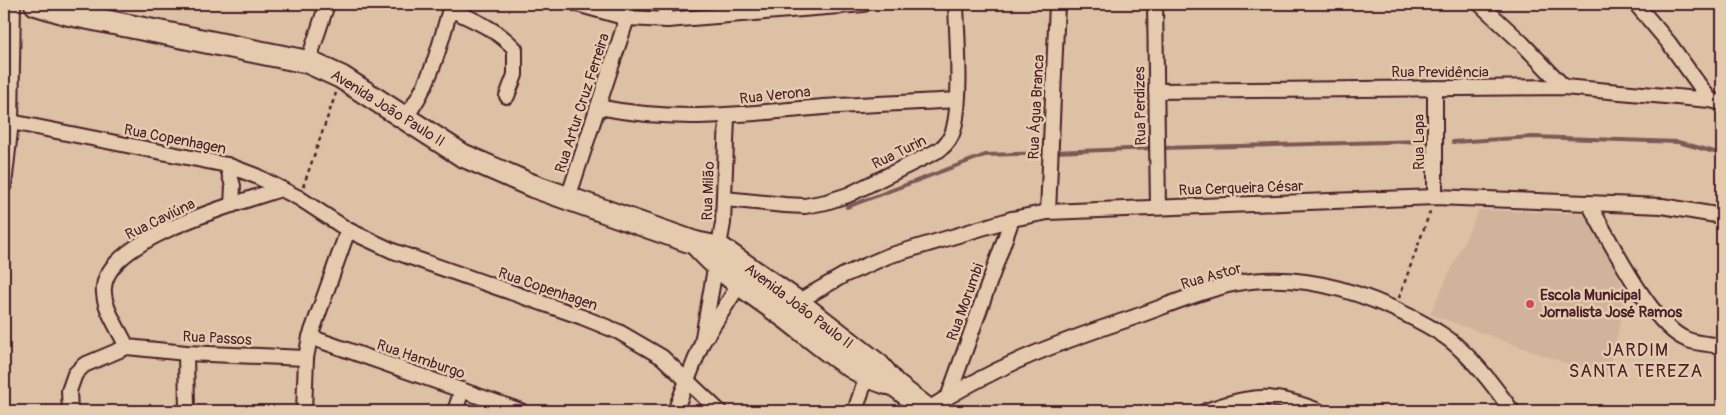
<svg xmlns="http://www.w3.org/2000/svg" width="1726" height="415" font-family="Pangolin,sans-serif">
<rect width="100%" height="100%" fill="#dcc1a5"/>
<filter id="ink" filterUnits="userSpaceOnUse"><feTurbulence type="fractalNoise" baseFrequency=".02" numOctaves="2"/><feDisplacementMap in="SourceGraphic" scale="10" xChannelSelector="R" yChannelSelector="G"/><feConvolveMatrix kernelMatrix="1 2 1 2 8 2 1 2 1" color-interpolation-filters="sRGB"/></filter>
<g filter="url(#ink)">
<!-- built -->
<polygon fill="#cfb39a" points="1479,210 1587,214 1627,294 1607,378 1430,314"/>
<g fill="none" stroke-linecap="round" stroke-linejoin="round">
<!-- stream -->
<g stroke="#7e5856" stroke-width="4">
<polyline points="1453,142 1533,137 1678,142 1722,154"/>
<polyline points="1161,148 1424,141"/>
<polyline points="1054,152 1154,148"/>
<polyline points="847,207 985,155 1047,153"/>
</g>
<!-- minor casing -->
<g stroke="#4a1f2b" stroke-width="18">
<g id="minor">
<polyline points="577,4 627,18 667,20 864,4"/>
<polyline points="663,4 667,20"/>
<polyline points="1155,4 1158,207"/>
<polyline points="1480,4 1522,43 1564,87"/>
<polyline points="1636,4 1669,43 1710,100"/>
<path d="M450,9C473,20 497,29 515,49V75L507,96"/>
<polyline points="308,62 327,4"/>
<polyline points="1435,88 1435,197"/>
<polyline points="1156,91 1564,87 1710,100 1722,103"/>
<path d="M598,107C677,123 744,114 823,107C867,104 912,103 956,100"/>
<path d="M404,119C430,86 439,49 450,9L448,4"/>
<polyline points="11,122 227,165 256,176 299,198 348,230 393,251 582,317 619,332 662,357 719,411"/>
<polyline points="227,165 233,186 232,205"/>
<polyline points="4,185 11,122 13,4"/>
<polyline points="568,198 627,18"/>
<path d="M725,199L785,205L805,206L826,202L848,195L939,150C946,145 952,137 954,128C962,95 957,39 956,4"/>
<path d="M1589,204C1609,238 1652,328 1688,340C1698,344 1711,344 1722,346"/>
<polyline points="1048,212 1057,4"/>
<polyline points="794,307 797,302 844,275 888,256 1012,219 1048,212 1435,197 1662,206 1722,216"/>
<polyline points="310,337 521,411"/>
<polyline points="702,343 723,223 727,116"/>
<path d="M127,347C119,329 102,307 104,287C108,238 241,202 281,189"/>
<polyline points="186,353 187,411"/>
<polyline points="949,395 1012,219"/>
<path d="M927,410C991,368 1054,344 1126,320C1159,309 1199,291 1233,284C1295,271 1356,289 1411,317C1427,325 1446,335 1459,348C1480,367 1496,389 1512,411"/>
<polyline points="70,411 69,391 75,374 84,365 127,347 186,353 306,358"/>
<polyline points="304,411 306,358 310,337 348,230"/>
<polyline points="455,411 462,390"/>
<polyline points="675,411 702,343 744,277"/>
<polyline points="855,411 863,387 874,372"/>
<path d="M1206,411C1251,394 1274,393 1319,411"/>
</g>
</g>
<!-- primary casing -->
<g stroke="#4a1f2b" stroke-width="26">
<g id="primary">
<polyline points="36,4 69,14 308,62 341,77 462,155 533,186 695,243 720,248 797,302 879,366 895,385 929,411"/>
<path d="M695,243C723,275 753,293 787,318C817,341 850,372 887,383"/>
</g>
</g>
<!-- path -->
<g stroke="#4a1f2b" stroke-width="2.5" stroke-dasharray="4 4" stroke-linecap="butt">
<polyline points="303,187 336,93"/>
<polyline points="1399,298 1431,209"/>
</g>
<!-- minor -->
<use href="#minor" stroke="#e5cbad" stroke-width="14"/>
<!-- primary -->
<use href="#primary" stroke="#e5cbad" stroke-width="22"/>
</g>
</g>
<!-- markers -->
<circle fill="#d1495b" stroke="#e5cbad" stroke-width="2" cx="1530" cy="304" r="5"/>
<g text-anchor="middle" stroke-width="5" stroke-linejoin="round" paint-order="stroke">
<!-- street labels -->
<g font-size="15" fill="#4a1f2b" stroke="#e5cbad">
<text x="1440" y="77">Rua Previdência</text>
<text transform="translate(775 95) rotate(-6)" y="5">Rua Verona</text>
<text transform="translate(582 103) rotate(-72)" y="5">Rua Artur Cruz Ferreira</text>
<text transform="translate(1140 106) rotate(-91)" y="5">Rua Perdizes</text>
<text transform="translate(1036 107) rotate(-87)" y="5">Rua Água Branca</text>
<text transform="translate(388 108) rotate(32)" y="5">Avenida João Paulo II</text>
<text transform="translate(175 139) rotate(11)" y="5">Rua Copenhagen</text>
<text transform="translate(1419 142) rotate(-90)" y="5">Rua Lapa</text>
<text transform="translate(899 152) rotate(-26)" y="5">Rua Turin</text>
<text transform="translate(1241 188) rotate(-2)" y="5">Rua Cerqueira César</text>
<text transform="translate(708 191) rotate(-88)" y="5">Rua Milão</text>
<text transform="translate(160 219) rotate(-26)" y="5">Rua Caviúna</text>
<text transform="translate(1211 276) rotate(-16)" y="5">Rua Astor</text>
<text transform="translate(548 289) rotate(19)" y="5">Rua Copenhagen</text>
<text transform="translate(965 302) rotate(-70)" y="5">Rua Morumbi</text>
<text transform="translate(799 306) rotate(37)" y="5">Avenida João Paulo II</text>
<text transform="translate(217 338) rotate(3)" y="5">Rua Passos</text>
<text transform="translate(421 359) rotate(19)" y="5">Rua Hamburgo</text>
</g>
<!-- poi labels -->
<g font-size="15" font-weight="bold" fill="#4a1f2b" stroke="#e5cbad" text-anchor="start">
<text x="1540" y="300">Escola Municipal<tspan x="1540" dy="17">Jornalista José Ramos</tspan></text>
</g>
<!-- quarter labels -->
<g font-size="18" letter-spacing="1" fill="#4a1f2b" stroke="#e5cbad">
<text x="1636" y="356">JARDIM<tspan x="1636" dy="21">SANTA TEREZA</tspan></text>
</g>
</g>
<!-- margin -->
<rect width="1726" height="415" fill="none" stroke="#e5cbad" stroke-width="20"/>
<rect x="10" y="10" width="1706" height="395" fill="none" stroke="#4a1f2b" stroke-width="2" filter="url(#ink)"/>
</svg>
